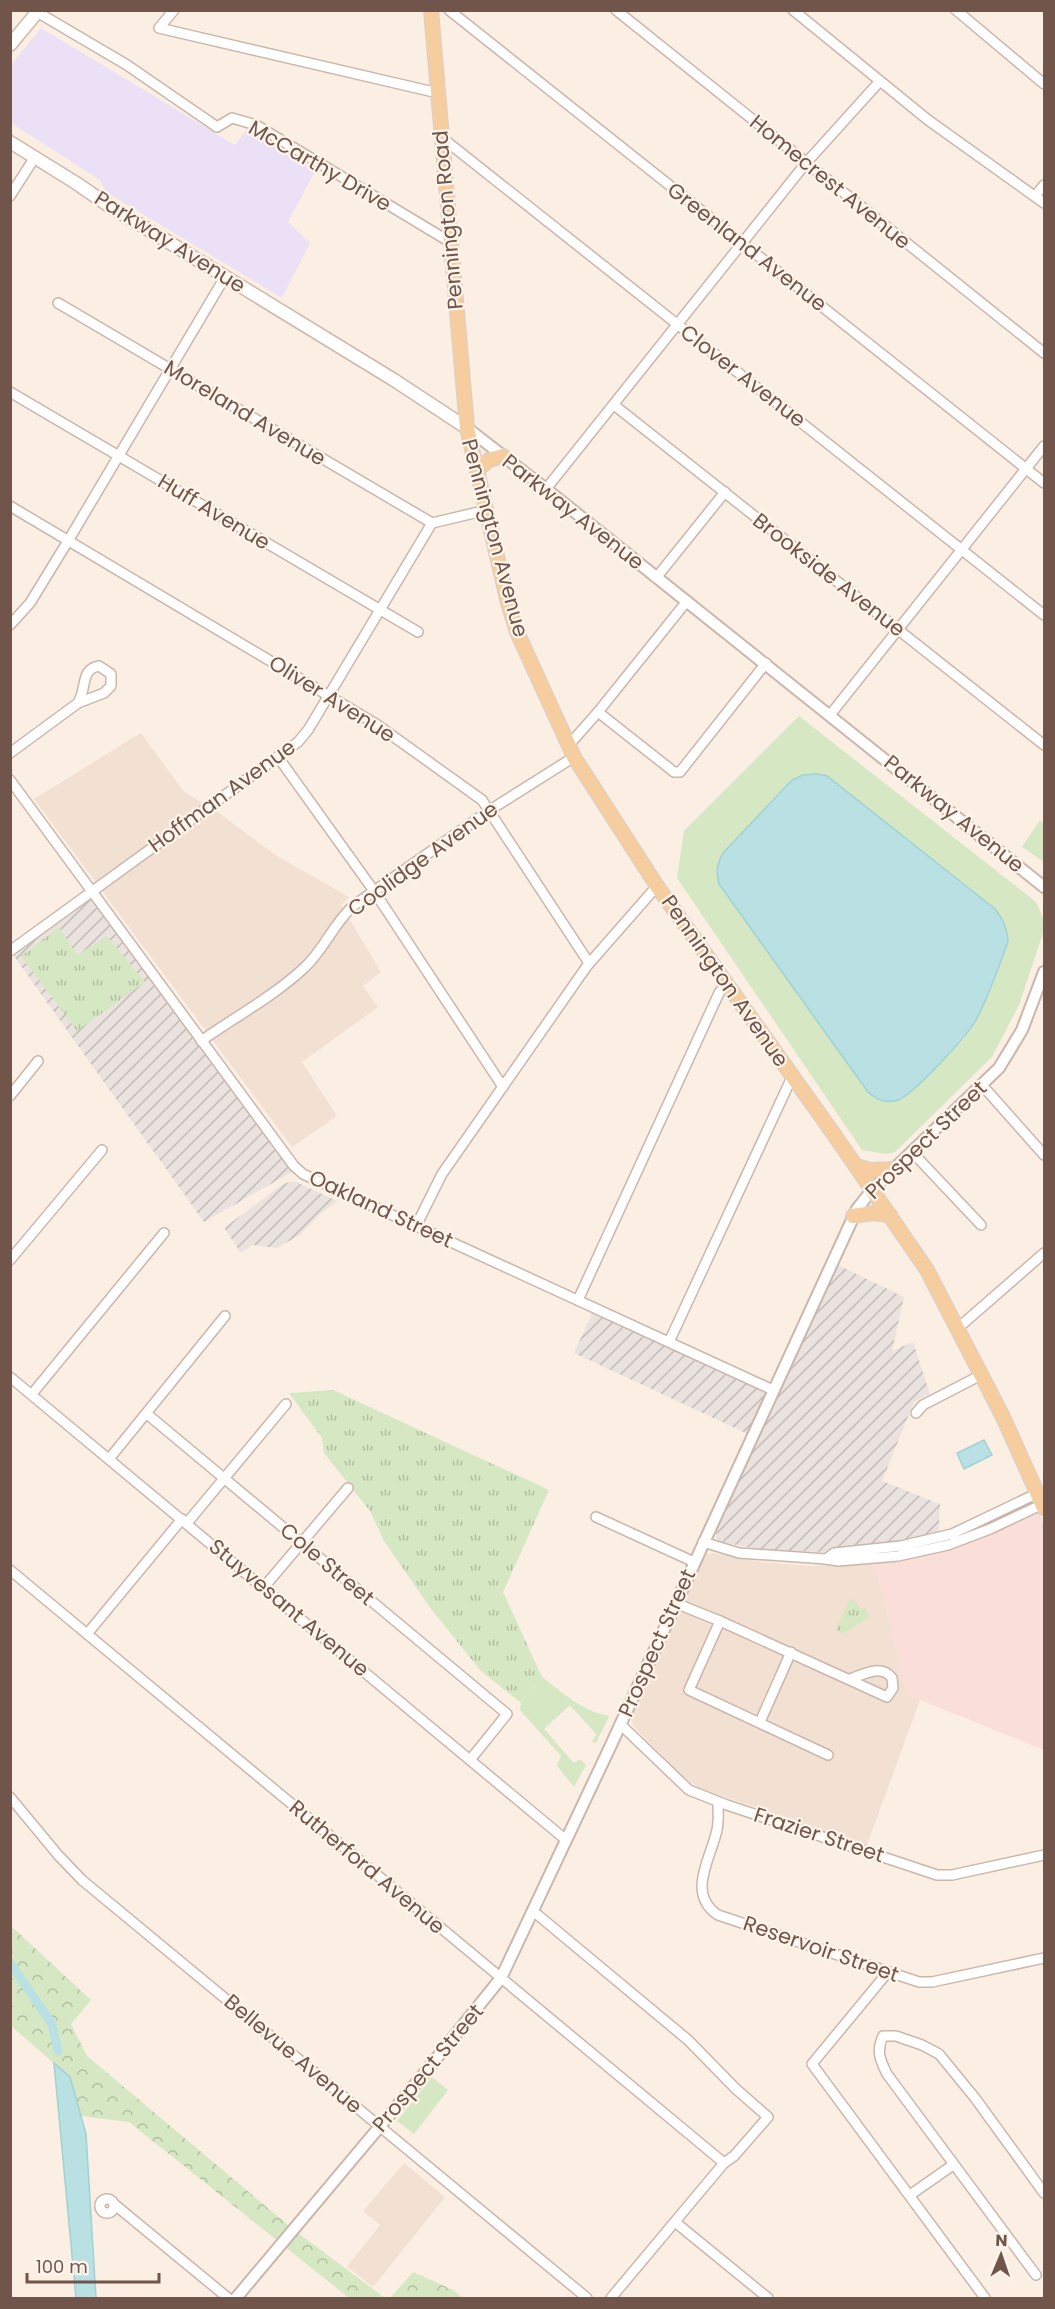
<svg xmlns="http://www.w3.org/2000/svg" width="1055" height="2309" font-family="Poppins,sans-serif">
<defs>
<pattern id="industrial-furrows" width="10" height="10" patternUnits="userSpaceOnUse" patternTransform="scale(1.5)"><rect width="10" height="10" fill="#eae2de"/><path d="M-1 1l2-2M0 10L10 0M9 11l2-2" fill="none" stroke="#c2bab6"/></pattern>
<pattern id="forest-crowns" width="20" height="18" patternUnits="userSpaceOnUse" patternTransform="scale(1.5)"><rect width="20" height="18" fill="#d5e7c3"/><path d="M2 6a3 3 0 1 1 6 0M12 15a3 3 0 1 1 6 0" fill="none" stroke="#b1bea0"/></pattern>
<pattern id="park-tufts" width="24" height="20" patternUnits="userSpaceOnUse" patternTransform="scale(1.5)"><rect width="24" height="20" fill="#d5e7c3"/><path d="M3 7l-1-3M5 7V3M7 7l1-3M15 17l-1-3M17 17v-4M19 17l1-3" fill="none" stroke="#b1bea0"/></pattern>
</defs>
<rect width="100%" height="100%" fill="#fbefe3"/>
<!-- residential -->
<g fill="#f2e0d2">
<polygon points="141,733 184,792 216,811 277,856 349,897 341,905 381,972 363,986 378,1007 302,1062 337,1116 292,1147 34,799"/>
<polygon points="713,1553 762,1562 811,1566 874,1562 908,1695 920,1700 867,1845 699,1788 681,1775 633,1726 631,1717 703,1560 707,1554"/>
<polygon points="404,2163 445,2197 373,2287 347,2267 380,2225 363,2211"/>
</g>
<!-- commercial -->
<polygon fill="#faded8" points="1039,1511 1044,1526 1044,1750 908,1695 874,1562 907,1557"/>
<!-- industrial -->
<g fill="url(#industrial-furrows)">
<polygon points="94,889 299,1168 204,1222 11,952"/>
<polygon points="294,1181 337,1201 319,1215 301,1234 277,1248 253,1245 241,1253 224,1228 283,1184"/>
<polygon points="832,1262 904,1297 892,1351 913,1342 930,1394 914,1402 882,1481 940,1504 938,1544 826,1552 764,1550 716,1541 717,1510 750,1435 574,1353 595,1307 774,1391"/>
</g>
<!-- education -->
<polygon fill="#ece0f7" points="41,28 235,145 246,130 315,171 288,222 310,243 282,298 106,192 100,180 11,123 11,65"/>
<!-- green -->
<g fill="#d5e7c3" fill-rule="evenodd">
<path d="M799,716L1036,902L1044,920V930L1019,1005L992,1057L895,1152L886,1154L862,1150L677,878L684,831ZM803,775L827,776L834,782L983,1006L963,1040L717,874L718,863L723,853L792,780Z"/>
<polygon points="1040,820 1044,824 1044,862 1022,847"/>
<path d="M542,1677C562,1692 583,1712 609,1716L596,1743L592,1742L596,1734L570,1705L544,1729L574,1763L580,1759L586,1765L574,1787L557,1766L561,1756L520,1710L521,1703Z"/>
<polygon points="432,2077 448,2090 414,2134 397,2121"/>
</g>
<!-- forest -->
<g fill="url(#forest-crowns)">
<polygon points="10,1925 91,2000 71,2024 87,2056 294,2230 385,2298 349,2298 129,2122 80,2116 70,2077 11,2026"/>
<polygon points="413,2272 453,2290 463,2298 390,2298"/>
</g>
<!-- park -->
<g fill="url(#park-tufts)">
<polygon points="59,927 77,955 107,936 145,982 77,1031 21,956"/>
<polygon points="333,1390 549,1490 503,1592 542,1677 521,1703 481,1671 431,1609 384,1541 370,1511 324,1453 322,1438 289,1393"/>
<polygon points="851,1599 856,1602 861,1610 865,1607 869,1617 843,1634 836,1630 848,1602"/>
</g>
<!-- water -->
<g fill="#b9e1e3" stroke="#a0d1d4" stroke-width="1.5">
<path d="M816,774L827,776L995,909C1003,919 1008,929 1008,942C998,968 989,996 976,1020C967,1036 914,1094 898,1100C887,1104 877,1100 868,1092L719,884C716,872 717,864 723,853L792,780L803,775Z"/>
<polygon points="984,1440 992,1455 964,1469 957,1453"/>
<polygon points="54,2063 70,2077 86,2134 96,2298 76,2298"/>
</g>
<g fill="none" stroke-linecap="round" stroke-linejoin="round">
<!-- canal -->
<polyline stroke="#b9e1e3" stroke-width="9" points="10,1963 52,2024 58,2051"/>
<!-- minor casing -->
<g stroke="#cbb6ab" stroke-width="12">
<g id="minor">
<polyline points="174,10 159,28 438,93"/>
<polyline points="449,10 1044,483"/>
<polyline points="616,10 1044,353"/>
<polyline points="793,10 928,120 1044,203"/>
<polyline points="956,10 1044,84"/>
<polyline points="37,12 127,65 217,127 232,118 256,125 450,242"/>
<polyline points="441,137 1044,615"/>
<polyline points="10,196 35,157"/>
<polyline points="1035,196 1044,185"/>
<polyline points="58,303 432,523"/>
<polyline points="10,392 418,632"/>
<polyline points="614,405 1044,745"/>
<polyline points="546,489 806,163 880,81"/>
<polyline points="10,506 376,724 482,800 589,963"/>
<polyline points="656,578 725,492"/>
<polyline points="10,625 30,603 68,541 225,277"/>
<path d="M99,666L111,674V686L104,693L78,703C87,689 80,669 99,666Z"/>
<polyline points="598,712 674,772 680,772 766,663"/>
<polyline points="830,715 1044,446"/>
<polyline points="568,746 598,712 687,601"/>
<polyline points="10,753 78,703"/>
<polyline points="278,757 374,891 503,1087"/>
<polyline points="10,780 294,1166 303,1174 773,1390"/>
<polyline points="10,951 298,742 308,730 432,523 487,510"/>
<path d="M201,1041C235,1017 274,996 304,968C324,950 333,924 353,906L490,810L574,757"/>
<polyline points="982,1085 1044,1155"/>
<polyline points="10,1096 38,1061"/>
<polyline points="913,1153 981,1225"/>
<polyline points="416,1226 442,1174 587,966 657,886"/>
<polyline points="10,1260 102,1150"/>
<polyline points="578,1300 719,993 726,983"/>
<polyline points="958,1328 1044,1253"/>
<polyline points="669,1342 792,1077"/>
<polyline points="10,1377 566,1840"/>
<polyline points="32,1394 164,1233"/>
<polyline points="916,1413 923,1405 981,1375"/>
<polyline points="147,1414 507,1714 470,1760"/>
<polyline points="109,1459 225,1316"/>
<polyline points="1038,1493 952,1534 901,1546 834,1553 826,1559 838,1561 898,1556 948,1545 990,1529 1043,1504"/>
<polyline points="596,1517 694,1562"/>
<polyline points="187,1523 286,1404"/>
<polyline points="703,1542 739,1553 826,1559"/>
<polyline points="10,1570 724,2163"/>
<polyline points="264,1587 348,1488"/>
<path d="M675,1603L720,1621L887,1697L893,1688L892,1678C881,1664 864,1674 850,1679"/>
<polyline points="720,1621 689,1690 828,1755"/>
<polyline points="87,1634 182,1519"/>
<polyline points="760,1722 791,1652"/>
<polyline points="620,1724 689,1790 727,1805 937,1875 952,1875 1044,1855"/>
<polyline points="10,1797 58,1855 82,1880 587,2298"/>
<path d="M718,1802C718,1811 719,1821 717,1830C711,1858 686,1894 718,1915L919,1982H932L1044,1958"/>
<polyline points="533,1911 688,2040 736,2089 768,2117 734,2156 724,2163 611,2298"/>
<polyline points="888,1972 812,2064 985,2298"/>
<polyline points="910,2195 953,2165"/>
<circle cx="107" cy="2206" r="7"/>
<polyline points="114,2204 228,2298"/>
<polyline points="675,2222 768,2298"/>
<path d="M1036,2275L887,2074C880,2060 876,2051 883,2036H896L922,2045L939,2054L975,2098L1044,2193"/>
</g>
</g>
<!-- tertiary casing -->
<g stroke="#cbb6ab" stroke-width="14">
<g id="tertiary">
<polyline points="467,428 551,493 1044,887"/>
<polyline points="236,2298 423,2075 501,1978 611,1745 857,1209 872,1190 999,1068 1022,1030 1044,972"/>
</g>
</g>
<!-- secondary casing -->
<g stroke="#d0b8ab" stroke-width="15">
<g id="secondary">
<polyline points="10,45 39,10"/>
<polyline points="10,142 76,183 108,205 394,380 467,428"/>
</g>
</g>
<!-- primary casing -->
<g stroke="#d7cfcd" stroke-width="16">
<g id="primary">
<polyline points="431,10 467,428 508,603 517,632 574,757 657,886 833,1133 927,1270 1002,1415 1044,1508"/>
<polyline points="477,470 489,460 503,456"/>
<polyline points="856,1166 870,1170 895,1169"/>
<polyline points="853,1216 873,1213 890,1215"/>
</g>
</g>
<!-- minor -->
<use href="#minor" stroke="#fff" stroke-width="9"/>
<!-- tertiary -->
<use href="#tertiary" stroke="#fff" stroke-width="10"/>
<!-- secondary -->
<use href="#secondary" stroke="#fff" stroke-width="12"/>
<!-- primary -->
<use href="#primary" stroke="#f6cd9f" stroke-width="14"/>
</g>
<g text-anchor="middle" stroke-width="4.5" stroke-linejoin="round" paint-order="stroke">
<!-- street labels -->
<g font-size="21" fill="#71554b" stroke="#fef4e9">
<text transform="translate(320 166) rotate(30)" y="7">McCarthy Drive</text>
<text transform="translate(830 182) rotate(39)" y="7">Homecrest Avenue</text>
<text transform="translate(448 220) rotate(-95)" y="7">Pennington Road</text>
<text transform="translate(170 242) rotate(32)" y="7">Parkway Avenue</text>
<text transform="translate(747 247) rotate(38)" y="7">Greenland Avenue</text>
<text transform="translate(743 376) rotate(38)" y="7">Clover Avenue</text>
<text transform="translate(245 413) rotate(31)" y="7">Moreland Avenue</text>
<text transform="translate(214 512) rotate(31)" y="7">Huff Avenue</text>
<text transform="translate(573 512) rotate(38)" y="7">Parkway Avenue</text>
<text transform="translate(495 538) rotate(75)" y="7">Pennington Avenue</text>
<text transform="translate(829 575) rotate(38)" y="7">Brookside Avenue</text>
<text transform="translate(332 699) rotate(32)" y="7">Oliver Avenue</text>
<text transform="translate(222 796) rotate(-36)" y="7">Hoffman Avenue</text>
<text transform="translate(954 814) rotate(39)" y="7">Parkway Avenue</text>
<text transform="translate(423 859) rotate(-36)" y="7">Coolidge Avenue</text>
<text transform="translate(725 981) rotate(55)" y="7">Pennington Avenue</text>
<text transform="translate(926 1140) rotate(-44)" y="7">Prospect Street</text>
<text transform="translate(381 1209) rotate(25)" y="7">Oakland Street</text>
<text transform="translate(327 1564) rotate(40)" y="7">Cole Street</text>
<text transform="translate(289 1608) rotate(40)" y="7">Stuyvesant Avenue</text>
<text transform="translate(657 1643) rotate(-66)" y="7">Prospect Street</text>
<text transform="translate(819 1835) rotate(18)" y="7">Frazier Street</text>
<text transform="translate(367 1867) rotate(40)" y="7">Rutherford Avenue</text>
<text transform="translate(821 1949) rotate(19)" y="7">Reservoir Street</text>
<text transform="translate(293 2054) rotate(40)" y="7">Bellevue Avenue</text>
<text transform="translate(428 2068) rotate(-50)" y="7">Prospect Street</text>
</g>
</g>
<!-- border -->
<rect width="1055" height="2309" fill="none" stroke="#71554b" stroke-width="24"/>
<!-- north arrow -->
<g transform="translate(1001 2255) rotate(2)" stroke="#fef4e9" stroke-width="4.5" paint-order="stroke">
<path d="M0-4.5L10 22L0 15L-10 22Z" fill="#71554b"/>
<text y="-9" font-size="16" font-weight="bold" text-anchor="middle" fill="#71554b">N</text>
</g>
<!-- scale -->
<path d="M27 2273v9h132v-9" fill="none" stroke="#71554b" stroke-width="3"/>
<text x="36" y="2273" font-size="18" fill="#71554b" stroke="#fef4e9" stroke-width="4.5" paint-order="stroke">100 m</text>
</svg>
